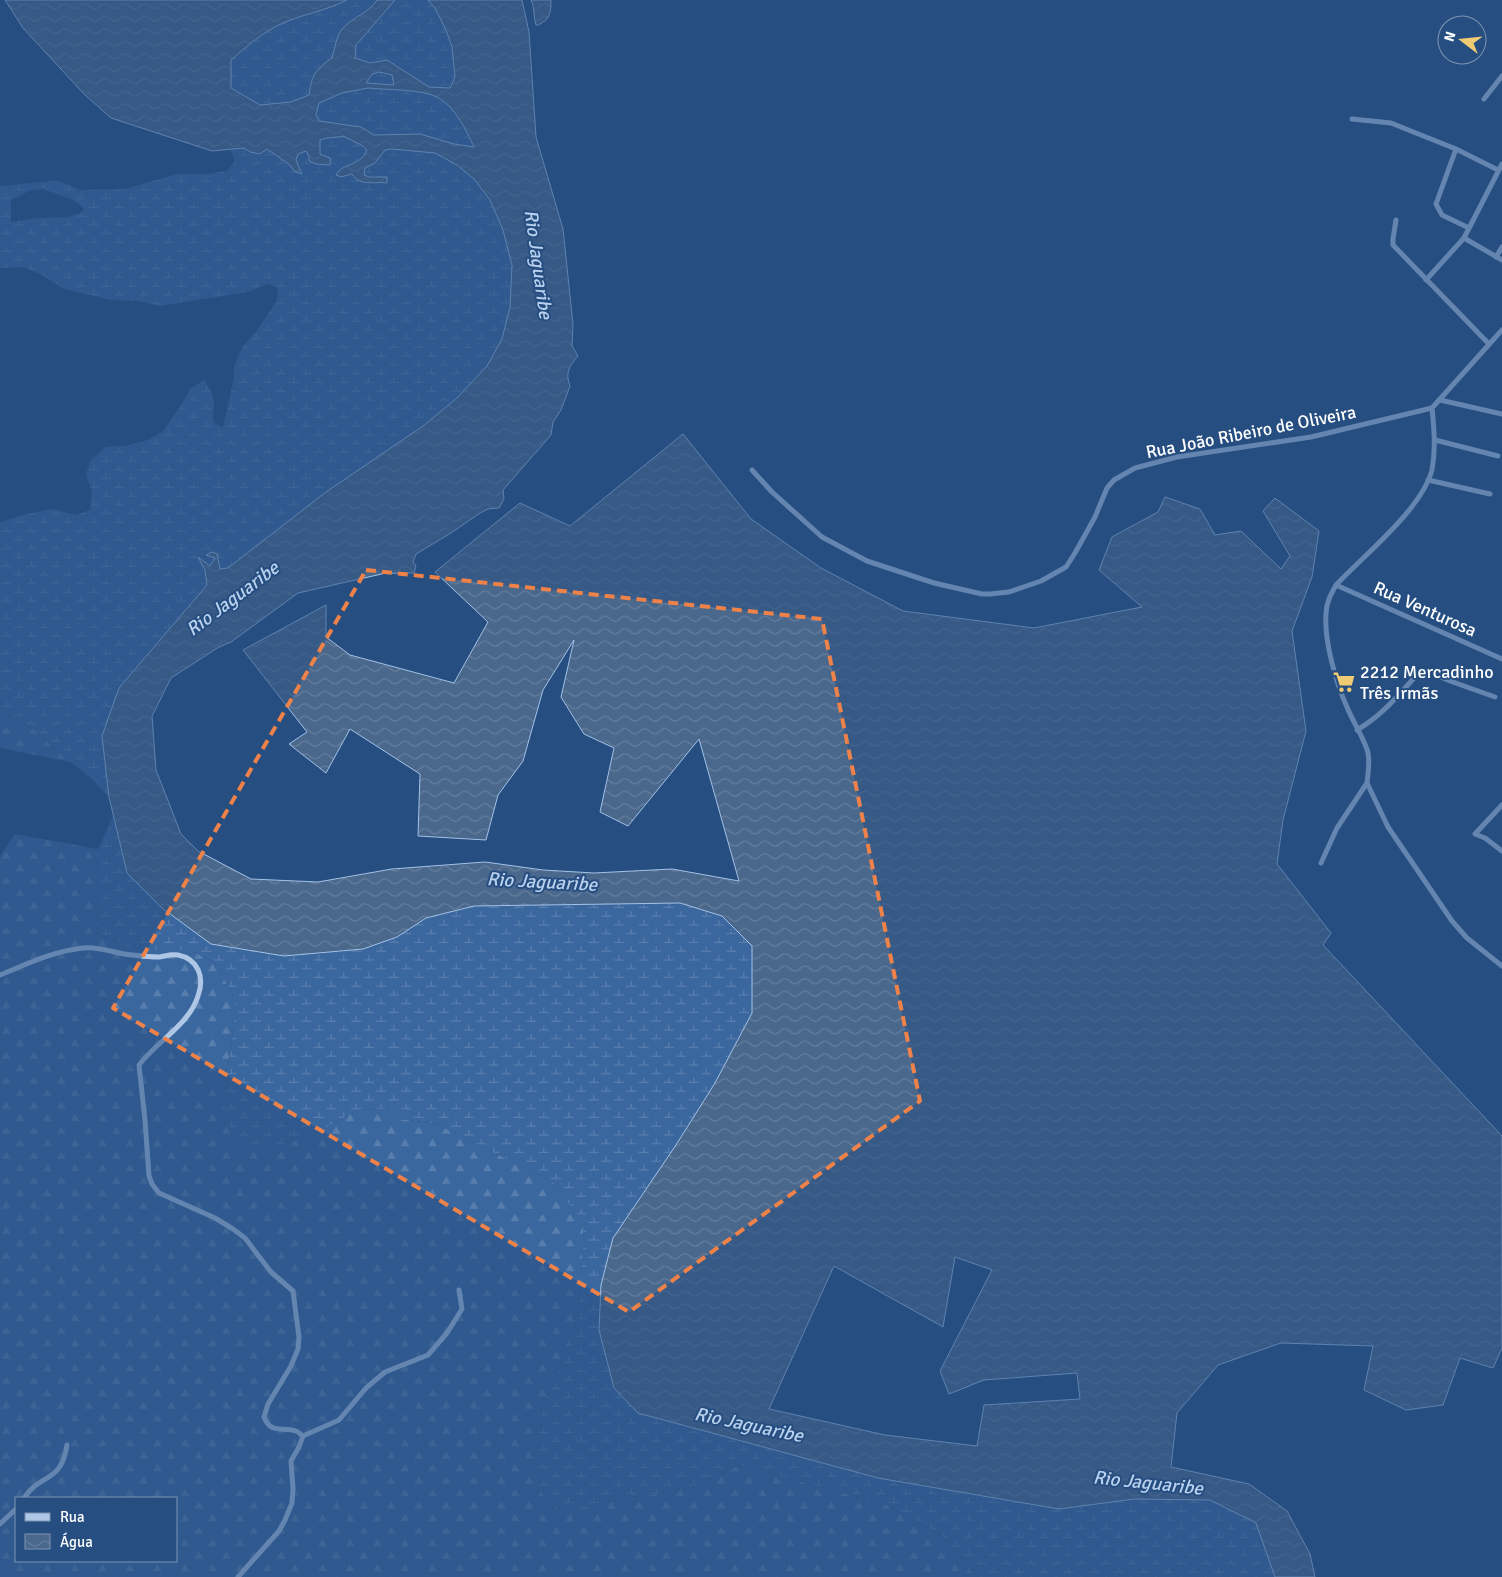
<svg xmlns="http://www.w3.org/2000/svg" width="1502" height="1577" font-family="Signika,sans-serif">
<defs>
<pattern id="forest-firs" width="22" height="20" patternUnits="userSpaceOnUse" patternTransform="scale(1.25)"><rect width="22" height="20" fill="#3b679f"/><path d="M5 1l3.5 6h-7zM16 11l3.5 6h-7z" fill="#587ead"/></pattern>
<pattern id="wetland-marsh" width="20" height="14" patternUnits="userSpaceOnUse" patternTransform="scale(1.25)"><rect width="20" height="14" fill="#3b679f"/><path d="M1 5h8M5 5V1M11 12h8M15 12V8" fill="none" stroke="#587ead"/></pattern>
<pattern id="water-waves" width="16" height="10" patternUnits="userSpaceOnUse" patternTransform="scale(1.25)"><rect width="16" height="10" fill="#4a678c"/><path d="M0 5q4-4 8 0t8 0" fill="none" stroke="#657e9d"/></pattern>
</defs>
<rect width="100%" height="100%" fill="#264e81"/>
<!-- forest -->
<g fill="url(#forest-firs)" fill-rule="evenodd">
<polygon points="0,699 3,712 36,731 58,752 74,763 0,748"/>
<path d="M15,834L98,849L96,933L143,950H189L215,962L232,993L235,1006L231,1050L222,1088L315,1134L357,1110L399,1108L401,1119L437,1124L553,1182L584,1223L580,1303L574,1333L549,1391L535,1434L552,1510L580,1508L633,1497L688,1490L739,1465L884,1504L938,1533L958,1549L967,1577H0V856ZM16,1498H176V1561H16Z"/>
</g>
<!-- wetland -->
<g fill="url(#wetland-marsh)" fill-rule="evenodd">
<path d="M347,0H377C369,13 353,17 343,28C336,35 335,49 332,58C315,70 311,74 309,95L291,102L260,105L231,88V60C246,47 263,32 281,24C302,14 326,11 347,0Z"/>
<polygon points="395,0 428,0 435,8 446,30 452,47 455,77 450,88 429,87 388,60 370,63 355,58 356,45"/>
<polygon points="379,72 393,75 395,85 366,83 372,74"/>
<path d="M368,88C387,90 421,89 437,97C456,107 465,130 474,147L394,135H373L361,127L320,121L316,115L319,103L342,93Z"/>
<path d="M343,136L363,146L367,150L364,158L342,168L341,177L352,174L371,183L378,181L375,176L369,177L364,175L365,168L375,163L385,150L392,149L435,153L457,165L474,179L490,200L503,230L512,265L510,307L502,339L487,366L457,398L423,426L326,492L228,568L220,569L217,555H206L215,558L210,567L199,558L205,570L207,585L119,688L102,736L109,797L92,779L58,752L36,731L3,712L0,699V522L27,514L52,509L76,515L90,510L92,491L86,475L90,461L106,447L125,446L148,440L163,431L182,404L190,389L204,380C209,387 213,394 214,403C214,410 211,415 214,423L223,427L234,378V366L242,348L258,329L277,300L278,288L267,284L248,292L160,306L138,301L112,300L64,289L42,275L24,267L0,268V186L52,181L62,182L80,190L125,189L177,174H208L227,171L235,161L230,150L244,147L250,152L267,149L290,165L294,171L298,153L306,151L316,164L330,165L329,158L320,154V140C327,137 335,138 343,136ZM44,189L75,201L84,209L81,213L68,217L38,218L11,222V200L31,190Z"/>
<polygon points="113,816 127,873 397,937 426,918 474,906 680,903 722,916 752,946 752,1013 715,1083 676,1145 614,1388 638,1413 878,1478 1059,1509 1134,1499 1210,1500 1256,1523 1275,1577 967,1577 958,1549 938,1533 884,1504 739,1465 688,1490 633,1497 580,1508 552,1510 535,1483 535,1434 549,1391 574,1333 580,1303 584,1224 553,1182 437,1124 400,1119 398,1108 357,1110 315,1134 270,1149 236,1146 226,1119 222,1088 231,1050 235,1006 232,993 215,962 189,950 143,950 96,933 98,849"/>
</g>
<!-- water -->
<g fill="url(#water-waves)" stroke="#a3c2e7" fill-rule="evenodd">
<path d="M5,0H347C326,11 302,14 281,24C263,32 246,47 231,60V88L260,105L291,102L309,95C312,74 315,70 332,58C335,49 336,35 343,28C353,17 369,13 377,0H395L356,45L355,58L370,63L387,60L429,87L450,88L455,77L452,47L446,30L435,8L428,0H522L529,32L536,137L563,229L573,324L572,346L578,356C569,366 565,373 570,386L561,410L553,422L551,435L503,490L504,499L499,508L488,509L480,513L451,533L416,554L413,562L416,566L414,573H386L298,593L231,642L219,647L171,678L152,716L156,770L181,834L198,851L251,879L318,882L392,869L485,862L543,870L594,873L672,869L739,881L699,739L628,826L600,812L614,748L584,734L561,697L574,640L543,690L523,761L498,795L486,840L418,836L420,774L350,729L326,773L289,744L307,732L243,650L326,605V637L350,655L454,683L488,622L435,572L520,503L570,526L683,434L751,519L821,568L903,611L1034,628L1142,607L1099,570L1112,537L1158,512L1165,497L1200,509L1215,535L1241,531L1281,569L1290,556L1263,511L1275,498L1319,531L1312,577L1292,631L1306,731L1283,820L1277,864L1331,933L1323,945L1502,1136V1348L1493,1368L1460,1358L1443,1405L1406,1410L1364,1390L1373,1346L1281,1343L1218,1365L1177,1413L1171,1467L1249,1484L1287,1511L1310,1554L1315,1577H1275L1256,1523L1210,1500L1134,1499L1059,1509L878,1478L638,1413L614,1388L599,1330L601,1285L613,1238L676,1145L715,1083L752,1013V946L722,916L680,903L474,906L426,918L397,937L363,949L284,956L211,944L162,908L127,873L109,797L102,736L119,688L207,585L205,570L198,557L210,566L215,558L206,555L212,552L217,554L220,569L228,568L326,492L423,426L457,398L487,366L502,339L510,307L512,265L503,230L490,200L474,179L457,165L435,153L392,149L385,150L375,163L365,168L364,175L369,177H387V183C374,181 360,187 352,174L341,177L336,175C343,162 360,167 367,150L363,146L343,136C336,138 326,137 320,140V154L330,158V165L316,164L309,161V156L306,151L298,154L296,160L302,174L294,171L290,165L267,149L260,154L250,152L244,148L212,151L111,118L84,94L23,28ZM379,72L392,75L394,85L366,83L372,74ZM368,88C387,90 421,89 437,97C455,106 466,130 474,147L454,144L420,134L374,135L361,127L319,121L316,115L319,103L342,93ZM955,1257L992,1270L940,1371L949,1394L984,1380L1077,1373L1080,1399L984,1405L977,1446L885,1435L769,1409L834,1266L943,1327Z"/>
<path d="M531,0H551C551,12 550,20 538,25H536C533,16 535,8 531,0Z"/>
</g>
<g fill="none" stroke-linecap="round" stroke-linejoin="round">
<!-- minor -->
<g stroke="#aec7e6" stroke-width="5">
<polyline points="1484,99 1502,76"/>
<polyline points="1352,119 1391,123 1456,149 1498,170"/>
<polyline points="1456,149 1436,204 1442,215 1469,228"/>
<polyline points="1396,220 1393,239 1393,245 1489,344"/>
<polyline points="1464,238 1502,260"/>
<polyline points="1496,257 1502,247"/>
<polyline points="1426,280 1464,238 1502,164"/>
<polyline points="1440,400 1502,414"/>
<polyline points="1435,440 1498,456"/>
<polyline points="752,470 772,492 822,537 867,561 934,583 982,594 990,594 1009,592 1041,581 1066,567 1075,553 1095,517 1107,488 1114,480 1135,468 1177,457 1311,437 1432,408"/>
<polyline points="1428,480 1490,494"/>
<polyline points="1336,585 1502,659"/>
<path d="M1357,730C1384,714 1397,696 1418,674L1424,671L1430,672L1450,681L1495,697"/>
<polyline points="1367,783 1388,827 1452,921 1467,938 1502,966"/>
<polyline points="1502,805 1475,834 1485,838 1502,851"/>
<path d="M1321,863L1337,828L1367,783C1368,774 1370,762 1368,753C1365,740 1352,720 1347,707C1336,683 1324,641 1326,614C1326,603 1331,594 1336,585C1364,555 1422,509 1432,470C1436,449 1434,428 1432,408L1502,330"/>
<path d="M0,975C27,964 54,951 83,948C100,946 116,954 132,955C141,956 150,957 159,957C165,956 172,954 178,955C198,959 205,977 198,996C189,1025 157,1041 139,1065L145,1120L149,1176L152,1184L159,1193L215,1218L233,1229L245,1238L271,1272L293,1291L299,1337L298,1349L291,1366L268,1404L264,1417C271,1435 283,1426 296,1431C299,1432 301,1435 303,1436L299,1447L291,1461L293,1488L292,1503L285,1520L279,1531L238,1577"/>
<polyline points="303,1436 339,1420 366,1388 385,1372 428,1355 447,1333 462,1309 459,1290"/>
<path d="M24,1498C41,1472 61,1484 67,1445"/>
<polyline points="0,1524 16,1509"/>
</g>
</g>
<!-- marked area -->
<path d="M0 0H1502V1577H0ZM366,570L822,619L920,1101L629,1312L113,1008Z" fill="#264e81" fill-opacity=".55" fill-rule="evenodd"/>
<path fill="none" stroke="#ee8249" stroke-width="4" stroke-dasharray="10 6" stroke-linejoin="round" d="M366,570L822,619L920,1101L629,1312L113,1008Z"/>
<!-- icons -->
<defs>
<g id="supermarket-bare" transform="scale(1.725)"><path d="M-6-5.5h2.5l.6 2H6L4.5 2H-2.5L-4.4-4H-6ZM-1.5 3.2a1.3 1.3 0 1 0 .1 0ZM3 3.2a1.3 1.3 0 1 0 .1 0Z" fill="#efcc73" stroke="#264e81" stroke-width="2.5" paint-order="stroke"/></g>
</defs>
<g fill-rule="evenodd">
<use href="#supermarket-bare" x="1344" y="682"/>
</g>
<g text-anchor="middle" stroke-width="4" stroke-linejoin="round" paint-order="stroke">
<!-- street labels -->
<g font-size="18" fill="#fff" stroke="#264e81">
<text transform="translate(1251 432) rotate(-11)" y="6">Rua João Ribeiro de Oliveira</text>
<text transform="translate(1425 609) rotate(24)" y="6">Rua Venturosa</text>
</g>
<!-- poi labels -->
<g font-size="18" fill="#fff" stroke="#264e81" text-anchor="start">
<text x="1360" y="678">2212 Mercadinho<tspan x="1360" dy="21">Três Irmãs</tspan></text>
</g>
<!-- water labels -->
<g font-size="19" font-style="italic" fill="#b9d1ee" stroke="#264e81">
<text transform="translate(539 264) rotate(82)" y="7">Rio Jaguaribe</text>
<text transform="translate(232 598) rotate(-37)" y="7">Rio Jaguaribe</text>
<text transform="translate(542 881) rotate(3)" y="7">Rio Jaguaribe</text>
<text transform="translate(749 1424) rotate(12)" y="7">Rio Jaguaribe</text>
<text transform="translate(1148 1482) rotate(6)" y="7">Rio Jaguaribe</text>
</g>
</g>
<!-- legend -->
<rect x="15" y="1497" width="162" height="65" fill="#264e81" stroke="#7d95b3"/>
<rect x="25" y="1513" width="25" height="8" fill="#aec7e6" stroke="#7d95b3"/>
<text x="60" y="1522" font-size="15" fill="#ffffff">Rua</text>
<rect x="25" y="1534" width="25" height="15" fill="url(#water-waves)" stroke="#7d95b3"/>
<text x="60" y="1547" font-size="15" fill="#ffffff">Água</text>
<!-- north arrow -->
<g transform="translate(1462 40) rotate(286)"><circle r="24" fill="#264e81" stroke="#7d95b3"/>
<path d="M0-4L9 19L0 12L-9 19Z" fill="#efcc73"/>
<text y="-8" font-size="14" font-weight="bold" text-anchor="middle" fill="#ffffff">N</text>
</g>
</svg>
